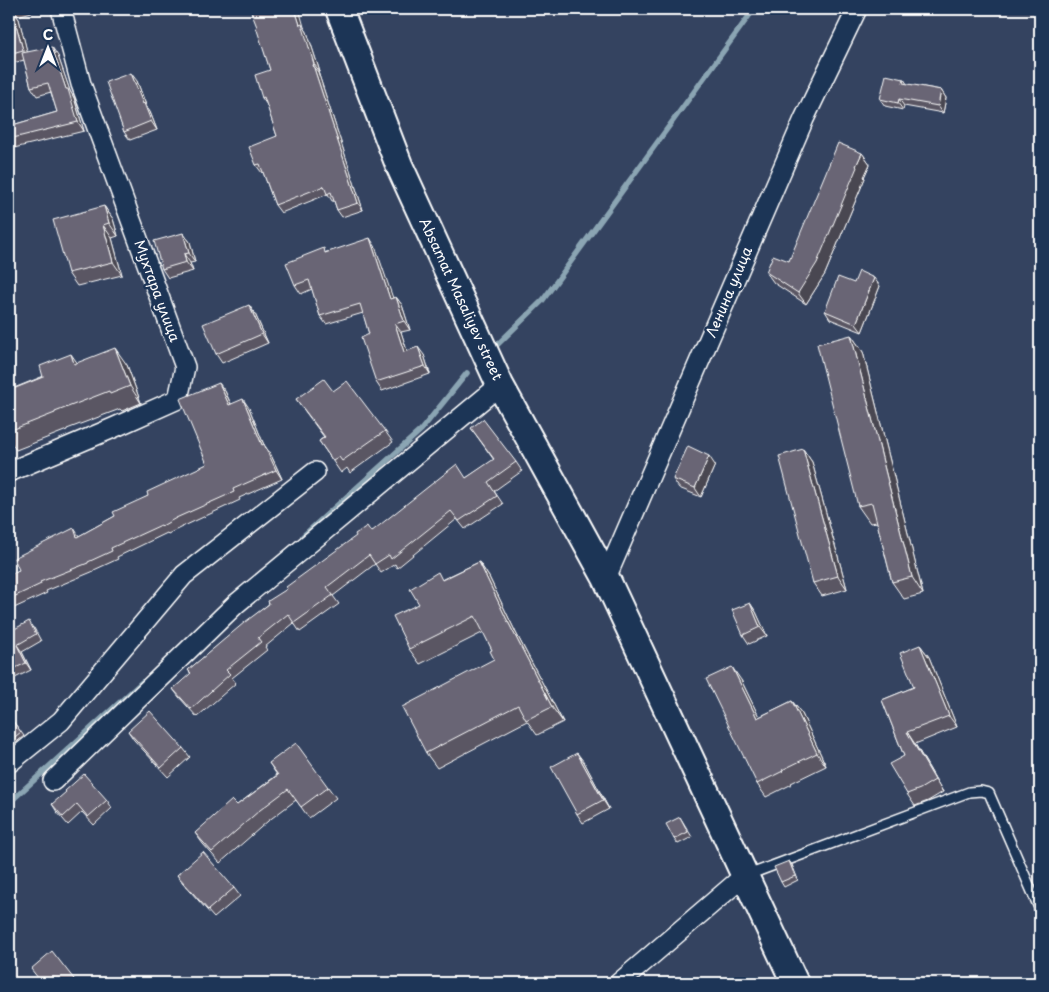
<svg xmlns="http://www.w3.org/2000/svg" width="1049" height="992" font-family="'Playpen Sans',sans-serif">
<rect width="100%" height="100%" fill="#344360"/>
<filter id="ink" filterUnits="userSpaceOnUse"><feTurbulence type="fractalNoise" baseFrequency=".02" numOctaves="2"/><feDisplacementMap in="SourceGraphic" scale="10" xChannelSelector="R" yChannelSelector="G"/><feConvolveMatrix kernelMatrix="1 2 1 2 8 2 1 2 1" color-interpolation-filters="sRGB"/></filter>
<g filter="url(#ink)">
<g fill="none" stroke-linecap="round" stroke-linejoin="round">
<!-- stream -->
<g stroke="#8ba5b3" stroke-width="5.5">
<polyline points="498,344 543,300 754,9"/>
<polyline points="303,536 421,430 467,373"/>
<polyline points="9,803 142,682"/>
</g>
<!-- lane casing -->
<g stroke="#fff" stroke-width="12">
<polyline id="lane" points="748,875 969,792 981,791 989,793 1040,910"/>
</g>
<!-- street casing -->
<g stroke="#fff" stroke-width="22">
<g id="street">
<polyline points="9,472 113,428 178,399 185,367 81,84 61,9"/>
<polyline points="606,578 804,119 857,9"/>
<polyline points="9,763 61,721 184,575 315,472"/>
<polyline points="53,781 236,604 500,385"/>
<polyline points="619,983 744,876"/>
</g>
</g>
<!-- secondary casing -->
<g stroke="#fff" stroke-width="30">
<polyline id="secondary" points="339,9 399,165 500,385 606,578 795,983"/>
</g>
<!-- lane -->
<use href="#lane" stroke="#1d3557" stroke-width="9"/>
<!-- street -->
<use href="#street" stroke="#1d3557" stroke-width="19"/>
<!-- secondary -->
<use href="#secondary" stroke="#1d3557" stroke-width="26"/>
</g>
<!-- wall -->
<g fill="#5a5764" stroke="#fff">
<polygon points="12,9 43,9 17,16"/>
<polygon points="12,10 19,19 27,52 58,56 70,91 74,98 84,131 14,148 9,140 9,126 57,112 51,92 37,96 31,87 24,60 13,63 9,57 9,11"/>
<polygon points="257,27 304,27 307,32 320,72 318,72 363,210 342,217 337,210 334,201 332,201 328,194 281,213 275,205 263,172 262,173 256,165 277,136 267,105 262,98 270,70"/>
<polygon points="904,79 907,84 941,90 946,98 943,113 904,106 903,110 885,106 880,99"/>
<polygon points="137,81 147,108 150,112 157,130 130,140 124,132 118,114"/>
<polygon points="862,153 870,164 864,177 865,178 825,274 806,304 774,283 766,272 789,261"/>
<polygon points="104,206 113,219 118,236 112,238 122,275 77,286 68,273"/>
<polygon points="183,233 190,242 195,262 190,263 193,271 168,278 162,269"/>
<polygon points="375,246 392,298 396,297 402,305 410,330 401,332 407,351 424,355 430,374 382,391 376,382 369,334 363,313 326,324 320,316 312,289 301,294 295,285 326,252"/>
<polygon points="854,283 880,286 862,332 830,319 825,311"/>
<polygon points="249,305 255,314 268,343 222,363 216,354"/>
<polygon points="851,335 863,352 923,594 904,599 892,582 877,522 870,523 858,506"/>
<polygon points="76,363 127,365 141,403 122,411 120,409 67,429 67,430 16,450 9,439 9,383 10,383 14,388"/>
<polygon points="225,391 231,404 249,408 264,445 270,453 282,479 239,498 240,500 182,527 168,534 167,533 117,557 118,559 94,570 94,571 46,591 47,593 14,608 9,601 9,575 19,570 74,528 79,536 115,516 148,496 207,464"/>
<polygon points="333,391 385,431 393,442 350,473 347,468 341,473 319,441 324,437 296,399"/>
<polygon points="471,428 516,462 522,471 494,491 503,504 465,529 457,519 397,568 395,564 381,573 375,564 333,596 339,604 300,632 294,623 265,647 267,650 232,678 236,683 197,717 179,697 173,689 191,674 188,670 287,589 371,532 466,478 494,460"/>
<polygon points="803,449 812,462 847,589 822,596 813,583"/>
<polygon points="715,465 701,497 679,488 673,479"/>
<polygon points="479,562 489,577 516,633 563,722 537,735 527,721 437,768 426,753 494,659 492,650 484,632 420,664 409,649 419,604 443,579"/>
<polygon points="750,603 756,612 767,636 749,644 743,635"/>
<polygon points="34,628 41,641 22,652 31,670 9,681 9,632"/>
<polygon points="920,645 929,657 957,727 915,744 943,792 928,801 915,806 907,794 904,756 882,700 914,687"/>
<polygon points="741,680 759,717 792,701 802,714 826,766 791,783 792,784 766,797 757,784"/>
<polygon points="12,720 24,736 13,745 9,740"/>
<polygon points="128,731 183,748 190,757 168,777 134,740"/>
<polygon points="584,762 609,809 583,823 577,814"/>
<polygon points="269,763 328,787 336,798 309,818 296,800 268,821 220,863 203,844 195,833 237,805 277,775"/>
<polygon points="107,800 112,808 94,825 82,812 68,825 57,812 52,804"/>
<polygon points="680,817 692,837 678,844 674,839"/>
<polygon points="789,861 792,865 798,880 784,887 781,882"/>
<polygon points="177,875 234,888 240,896 214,918 183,883"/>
</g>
<!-- shaded-wall -->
<g fill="#4a4751" stroke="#fff">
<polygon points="295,9 299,9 304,27 307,32 320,72 314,64 300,25"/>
<polygon points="12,10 19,19 29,59 23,50"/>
<polygon points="52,47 58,56 70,91 74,98 84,131 78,122 66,89"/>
<polygon points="313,65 318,72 363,210 358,203"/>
<polygon points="131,73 137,81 147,108 150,112 157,130 151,121 143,104"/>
<polygon points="941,90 946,98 943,113 938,106"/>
<polygon points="899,99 904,106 903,110 898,103"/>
<polygon points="862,153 870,164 864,177 865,178 825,274 806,304 798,293"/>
<polygon points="104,206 113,219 118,236 109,223"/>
<polygon points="103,225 112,238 122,275 113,262"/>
<polygon points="183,233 190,242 195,262 189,253"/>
<polygon points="370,238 375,246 396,307 390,299"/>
<polygon points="184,254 190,263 193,271 186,262"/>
<polygon points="874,278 880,286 862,332 856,324"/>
<polygon points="396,297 402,305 410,330 404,321"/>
<polygon points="249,305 255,314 268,343 262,334"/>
<polygon points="395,324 401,332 410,360 404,352"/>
<polygon points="851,335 863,352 923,594 912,577"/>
<polygon points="418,347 424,355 430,374 425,366"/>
<polygon points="115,348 127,365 141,403 130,386"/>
<polygon points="71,354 83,371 74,364"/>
<polygon points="219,383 225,391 235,414 229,405"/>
<polygon points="243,399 249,408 264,445 270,453 282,479 276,470 262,445"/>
<polygon points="803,449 812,462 847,589 838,576"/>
<polygon points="709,456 715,465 701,497 695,488"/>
<polygon points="479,562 489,577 516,633 563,722 552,707 506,618"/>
<polygon points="750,603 756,612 767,636 760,627"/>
<polygon points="17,645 22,652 31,670 26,663"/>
<polygon points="920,645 929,657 957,727 949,716"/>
<polygon points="732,667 741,680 766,731 757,718"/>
<polygon points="792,701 802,714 826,766 817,753"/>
<polygon points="907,732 915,744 943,792 935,780"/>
<polygon points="577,753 584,762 609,809 603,800"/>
<polygon points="789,861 792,865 798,880 795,876"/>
</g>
<!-- building -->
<g fill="#696574" stroke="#fff">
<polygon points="250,9 295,9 300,25 302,24 314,64 313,65 358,203 337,210 331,192 327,194 324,186 275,205 260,164 256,165 249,147 277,136 264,97 262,98 255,75 270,70 256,27 257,27"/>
<polygon points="12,10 23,50 9,54 9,11"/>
<polygon points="52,47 66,89 68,89 78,122 9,139 9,126 57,112 48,83 31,87 22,53"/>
<polygon points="131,73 143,104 144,103 151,121 124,132 106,82"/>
<polygon points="886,75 904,79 903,83 941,90 938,106 899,99 898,103 880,99"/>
<polygon points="838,143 862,153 856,166 857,167 817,263 798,293 766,272 773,255 789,261"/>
<polygon points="104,206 109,223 103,225 113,262 68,273 53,220"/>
<polygon points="183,233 189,253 184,254 186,262 162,269 154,241"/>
<polygon points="370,238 390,299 396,297 404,321 395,324 404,352 418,347 425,366 376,382 361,338 369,334 360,304 320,316 309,280 295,285 286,263 324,248 325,253"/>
<polygon points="859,271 874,278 856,324 825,311 838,277 854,283"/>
<polygon points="249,305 262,334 216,354 203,324"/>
<polygon points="851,335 912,577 892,582 872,503 858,506 817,344"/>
<polygon points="115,348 130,386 110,394 109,391 55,412 55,413 9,431 9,383 10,383 13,389 43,377 40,366 71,354 74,364"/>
<polygon points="324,379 333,391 347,381 385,431 342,461 339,457 333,461 319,441 325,437 296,399"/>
<polygon points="219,383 229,405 243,399 262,445 264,444 276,470 233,489 234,492 176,518 162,526 161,525 111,548 112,551 88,562 88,563 40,582 41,584 9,599 9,575 19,570 14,558 74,528 77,537 115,516 113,512 148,496 147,492 207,464 180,399"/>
<polygon points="483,419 516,462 488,482 497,496 459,521 451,511 391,559 389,555 375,564 369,555 327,587 333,595 294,623 288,614 258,638 261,642 226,670 230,674 191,709 173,689 191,673 188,670 245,622 269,604 268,601 287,589 286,587 356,536 355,534 367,526 371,532 457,464 466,478 494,459 471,428"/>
<polygon points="688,446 709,456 695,488 673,479"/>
<polygon points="803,449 838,576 813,583 779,456"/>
<polygon points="479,562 506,618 552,707 526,720 518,705 426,753 402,707 494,659 490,651 492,650 475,616 409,649 393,616 419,604 410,589 438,572 442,580"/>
<polygon points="750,603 760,627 743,635 732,610"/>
<polygon points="29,621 36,634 17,645 26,663 9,671 9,632"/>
<polygon points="920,645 949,716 907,732 935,780 920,789 907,794 889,764 904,756 882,700 914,687 900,653"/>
<polygon points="732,667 757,718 792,701 817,753 782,770 783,771 757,784 706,679"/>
<polygon points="150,711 183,748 161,768 128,731"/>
<polygon points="12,720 21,732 10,741 9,740 9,723"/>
<polygon points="296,743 328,787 301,807 288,789 260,810 212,852 195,833 232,800 237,805 278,775 269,763"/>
<polygon points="577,753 603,800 577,814 551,767"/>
<polygon points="84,774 107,800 88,817 77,804 63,817 52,804 66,792 65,791"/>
<polygon points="680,817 688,832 674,839 666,824"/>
<polygon points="203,852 234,888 208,910 177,875"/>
<polygon points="789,861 795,876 781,882 774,867"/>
<polygon points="52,951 77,983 42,983 31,969"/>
</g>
</g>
<g text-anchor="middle" stroke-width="5" stroke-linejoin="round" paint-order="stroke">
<!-- street labels -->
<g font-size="14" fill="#fff" stroke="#1d3557">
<text transform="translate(157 291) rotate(70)" y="5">Мухтара улица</text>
<text transform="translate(729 292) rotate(-67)" y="5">Ленина улица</text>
<text transform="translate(461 299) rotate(65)" y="5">Absamat Masaliyev street</text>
</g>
</g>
<!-- margin -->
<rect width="1049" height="992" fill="none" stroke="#1d3557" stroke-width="30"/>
<rect x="15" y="15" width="1019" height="962" fill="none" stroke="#fff" stroke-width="2" filter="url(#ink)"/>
<!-- north arrow -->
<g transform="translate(48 48)" stroke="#1d3557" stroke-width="4" paint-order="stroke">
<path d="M0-4L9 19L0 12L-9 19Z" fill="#ffffff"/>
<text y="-8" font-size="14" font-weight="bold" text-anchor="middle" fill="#ffffff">С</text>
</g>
</svg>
